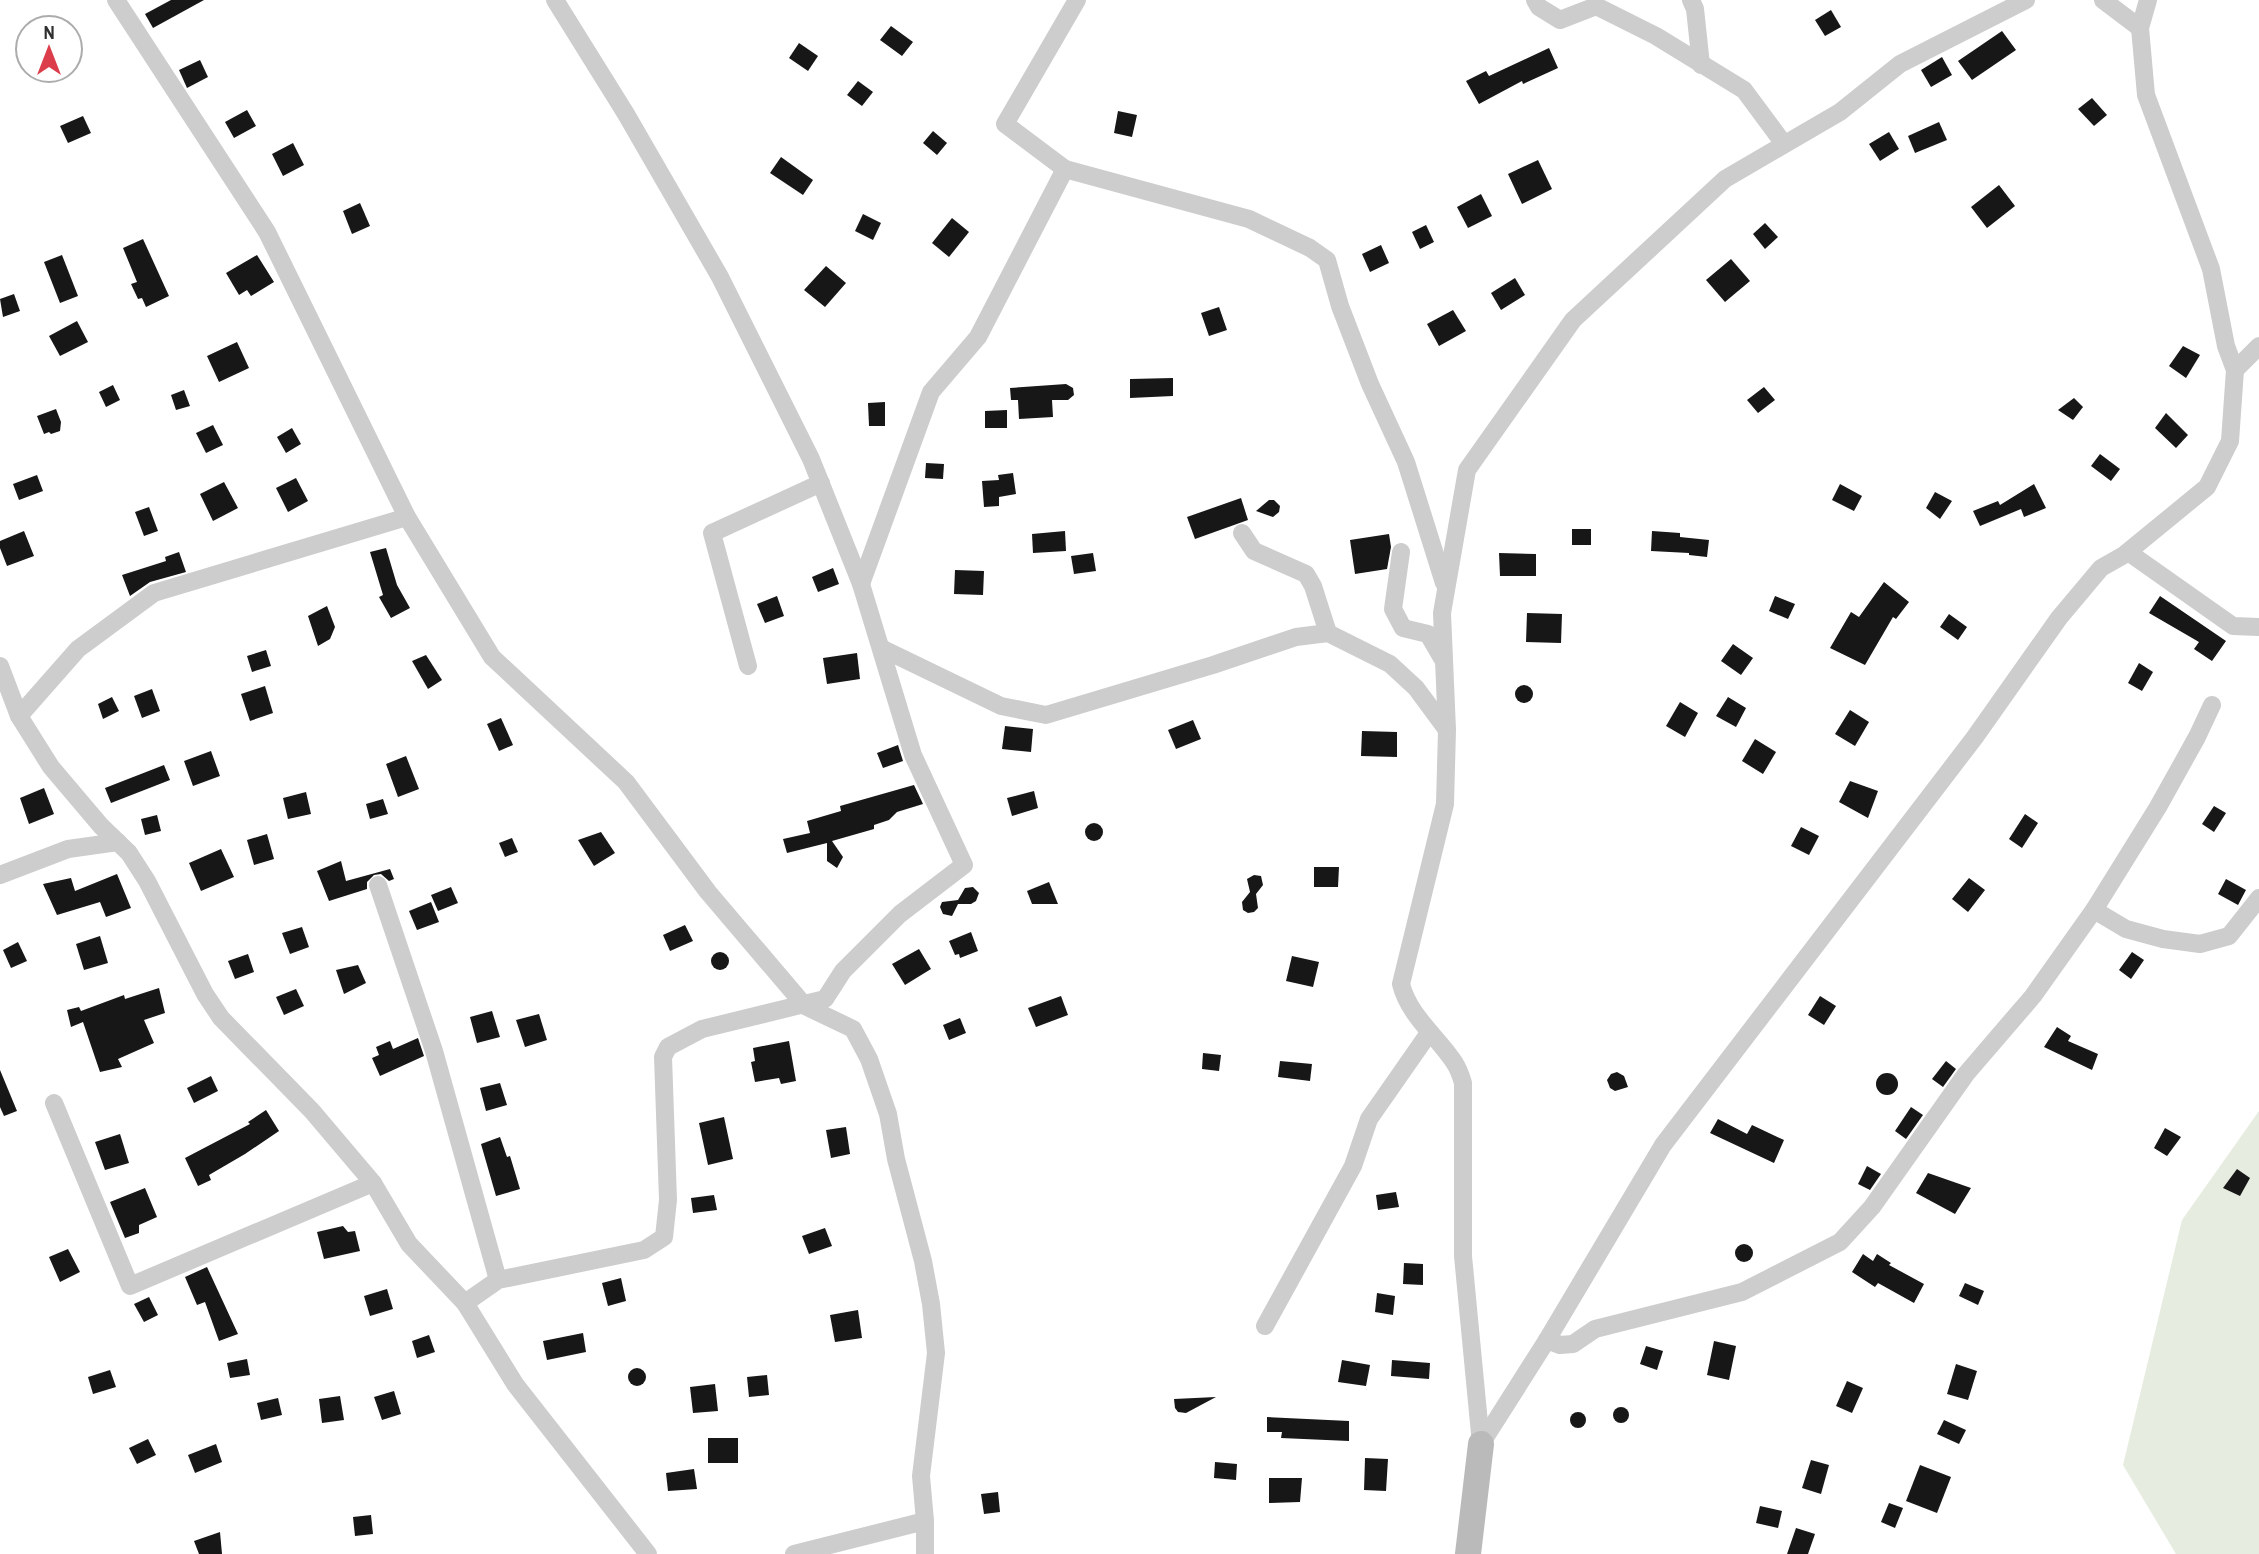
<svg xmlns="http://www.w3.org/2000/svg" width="2259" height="1554" font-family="'Archivo Narrow',sans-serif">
<rect width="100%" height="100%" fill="#fff"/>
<!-- green -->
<polygon fill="#e6ecdf" points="2259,1111 2259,1554 2176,1554 2123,1465 2182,1220"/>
<!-- building -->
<g fill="#171717">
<polygon points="171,0 204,0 153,28 145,14"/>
<polygon points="1831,10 1841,27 1825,36 1815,20"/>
<polygon points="891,26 913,42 902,56 880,40"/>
<polygon points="2002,31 2016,50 1972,80 1958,61"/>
<polygon points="799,43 818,56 808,71 789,58"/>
<polygon points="1549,48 1558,68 1523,84 1522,81 1479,104 1466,81 1486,71 1489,76"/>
<polygon points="1942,57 1952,75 1931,87 1921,70"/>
<polygon points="200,60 208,77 187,88 179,70"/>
<polygon points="858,81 873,92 862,106 847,95"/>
<polygon points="2092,98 2107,115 2094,126 2078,109"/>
<polygon points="247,110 256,126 234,138 225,122"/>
<polygon points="1118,111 1137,115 1132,137 1114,133"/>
<polygon points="83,116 91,133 68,143 60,126"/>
<polygon points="1939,122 1947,140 1915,153 1908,136"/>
<polygon points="933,131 947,143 937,155 923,143"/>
<polygon points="1889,132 1899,149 1880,161 1869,144"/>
<polygon points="293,143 304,165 283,176 272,154"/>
<polygon points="781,157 813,180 803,195 770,173"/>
<polygon points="1538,160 1552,189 1522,204 1508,174"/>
<polygon points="1999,185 2015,206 1987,228 1971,207"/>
<polygon points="1481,194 1492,216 1468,228 1457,207"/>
<polygon points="360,203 370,226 352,234 343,211"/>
<polygon points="863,214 881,223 873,240 855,231"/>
<polygon points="952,218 969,232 949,257 932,243"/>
<polygon points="1765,223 1778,237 1765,249 1753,234"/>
<polygon points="1426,225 1434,242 1420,249 1412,232"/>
<polygon points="143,239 169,296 146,307 142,298 138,299 131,284 137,282 123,248"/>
<polygon points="1381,245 1389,263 1370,272 1362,254"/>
<polygon points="62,255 78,296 60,303 44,262"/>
<polygon points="257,255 274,282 251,296 247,290 239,295 226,273"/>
<polygon points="1731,259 1750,281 1725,302 1706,280"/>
<polygon points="826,266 846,283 825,307 804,290"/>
<polygon points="1515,278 1525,295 1501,310 1491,293"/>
<polygon points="14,294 20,311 3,317 0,299"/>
<polygon points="1219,307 1227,330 1209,336 1201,313"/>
<polygon points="1453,310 1466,331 1439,346 1427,324"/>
<polygon points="77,321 88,342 60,356 49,336"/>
<polygon points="237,342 249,368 219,382 207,356"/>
<polygon points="2183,346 2200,355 2186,378 2169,366"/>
<polygon points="1173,378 1173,396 1130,398 1130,379"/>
<polygon points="1066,384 1073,388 1074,395 1068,400 1052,400 1053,417 1019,419 1018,400 1011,400 1010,388"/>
<polygon points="113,385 120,400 106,407 99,392"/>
<polygon points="1764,387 1775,400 1758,413 1747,400"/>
<polygon points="184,390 190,406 176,410 171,395"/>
<polygon points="2074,398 2083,407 2073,420 2058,410"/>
<polygon points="885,402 885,426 869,426 868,403"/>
<polygon points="56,409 61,422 60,431 51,434 49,432 44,434 37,416"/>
<polygon points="1007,410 1007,428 985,428 985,411"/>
<polygon points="2166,413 2188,435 2176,448 2155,428"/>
<polygon points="213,425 223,445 206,453 196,433"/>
<polygon points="292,428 301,444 286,453 277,437"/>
<polygon points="2100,454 2120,469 2111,481 2091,466"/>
<polygon points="926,463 944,464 943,479 925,478"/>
<polygon points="1013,473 1016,494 999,497 999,506 984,507 982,481 999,480 998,475"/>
<polygon points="37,475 43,491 19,500 13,484"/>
<polygon points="296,478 308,501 288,512 276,488"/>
<polygon points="224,482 238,508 213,521 200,494"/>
<polygon points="1840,484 1862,496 1854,511 1832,500"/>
<polygon points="2034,484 2046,508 2024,517 2021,509 1980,526 1973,511 1998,501 2000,505"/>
<polygon points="1935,492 1952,501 1940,519 1926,508"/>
<polygon points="1241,498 1248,520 1195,539 1187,517"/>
<polygon points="1269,500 1274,500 1280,506 1279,512 1273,517 1256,511"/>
<polygon points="149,507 158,531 144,536 135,512"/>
<rect x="1572" y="529" width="19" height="16"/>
<polygon points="24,531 34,556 7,566 0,548 0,541"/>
<polygon points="1065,531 1066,551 1033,553 1032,534"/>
<polygon points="1652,531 1680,533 1680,537 1709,540 1707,557 1689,555 1689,553 1651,551"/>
<polygon points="1389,534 1391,547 1387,569 1355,574 1350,540"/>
<polygon points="386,548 397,585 410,608 391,618 379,597 383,595 370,552"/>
<polygon points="179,552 186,572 150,582 130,596 122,575 166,561 165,557"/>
<polygon points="1093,553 1096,571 1074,574 1071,556"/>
<polygon points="1499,553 1536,554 1536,576 1500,576"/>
<polygon points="833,568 839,584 818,592 812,577"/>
<polygon points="955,570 984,571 983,595 954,594"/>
<polygon points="1884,582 1909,602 1896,619 1893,617 1865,665 1830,648 1851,612 1859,617"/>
<polygon points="777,596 784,616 765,623 757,604"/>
<polygon points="1775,596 1795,604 1788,619 1769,611"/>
<polygon points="2160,596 2226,641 2212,661 2194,649 2199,642 2149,613"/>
<polygon points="327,606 335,627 330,639 318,646 308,616"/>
<polygon points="1527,613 1562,614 1561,643 1526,642"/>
<polygon points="1949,614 1967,627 1958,640 1940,627"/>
<polygon points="1733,644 1753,658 1741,675 1721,661"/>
<polygon points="266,650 271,666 252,672 247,656"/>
<polygon points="857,653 860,679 827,684 823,658"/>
<polygon points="426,655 442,680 428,689 412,661"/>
<polygon points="2139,663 2153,672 2142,691 2128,683"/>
<circle cx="1524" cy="694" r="9"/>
<polygon points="265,686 273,713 250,721 241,694"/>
<polygon points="152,689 160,711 142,718 134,696"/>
<polygon points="112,697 119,711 103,719 98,704"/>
<polygon points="1728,697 1746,708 1736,727 1716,716"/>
<polygon points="1680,702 1698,713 1685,737 1666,726"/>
<polygon points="1850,710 1869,722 1855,746 1835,734"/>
<polygon points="501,718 513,745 499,751 487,724"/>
<polygon points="1193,720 1201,739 1176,749 1168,730"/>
<polygon points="1005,726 1033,729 1031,752 1002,749"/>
<polygon points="1362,731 1397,732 1397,757 1361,756"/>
<polygon points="1755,739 1776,752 1763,774 1742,761"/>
<polygon points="898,745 903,761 883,768 877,753"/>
<polygon points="211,751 220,776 193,786 184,761"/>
<polygon points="406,756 419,789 398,797 386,764"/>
<polygon points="164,765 170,780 111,803 105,788"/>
<polygon points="1850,781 1878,791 1868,818 1839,802"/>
<polygon points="914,785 923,804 897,812 889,820 874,825 874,829 832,841 843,857 837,868 827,861 827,843 787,853 783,839 810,833 807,821 841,811 840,806"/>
<polygon points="44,788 54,814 29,824 20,798"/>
<polygon points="1034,791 1038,808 1012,816 1007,798"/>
<polygon points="306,792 311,814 288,819 283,798"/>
<polygon points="383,799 388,814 370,819 366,804"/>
<polygon points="2214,806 2226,813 2214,832 2202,824"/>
<polygon points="2025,814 2038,823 2022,848 2009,839"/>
<polygon points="157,815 161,831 145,835 141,819"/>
<circle cx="1094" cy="832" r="9"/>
<polygon points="1801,827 1819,836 1809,855 1791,846"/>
<polygon points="601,832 615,853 594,866 578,840"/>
<polygon points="267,834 274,859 254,865 247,840"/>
<polygon points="512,838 518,852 505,857 499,843"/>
<polygon points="221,849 234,877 201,891 189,863"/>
<polygon points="341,861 346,881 390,869 394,879 389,881 381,874 374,875 367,882 367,889 329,901 317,871"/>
<polygon points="1314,867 1339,867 1338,887 1314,887"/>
<polygon points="117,874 131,908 106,917 100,902 57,915 43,884 71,878 75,891"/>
<polygon points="1254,875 1261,876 1263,885 1256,894 1258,908 1254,912 1248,913 1243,910 1242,902 1250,892 1247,879"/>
<polygon points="1969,878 1985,890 1968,912 1952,899"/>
<polygon points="2226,879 2246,890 2238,905 2218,894"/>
<polygon points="1049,882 1058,904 1032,904 1027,891"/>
<polygon points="451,887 458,903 438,911 431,895"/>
<polygon points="973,887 979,893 976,901 971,904 958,904 952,916 943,914 940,907 942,902 958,900 965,888"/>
<polygon points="431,902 439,922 417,930 409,911"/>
<polygon points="685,925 693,941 670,951 663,935"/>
<polygon points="302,927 309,947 290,954 282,933"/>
<polygon points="971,932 978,951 960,958 959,954 955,955 949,941"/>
<polygon points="100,936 108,963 84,970 76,944"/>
<polygon points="18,942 27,961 11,968 3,950"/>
<polygon points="919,949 931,969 905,985 892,964"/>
<polygon points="2132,952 2144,960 2131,979 2119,970"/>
<circle cx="720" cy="961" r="9"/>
<polygon points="248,954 254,972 235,979 228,961"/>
<polygon points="1292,956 1319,962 1313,987 1286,981"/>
<polygon points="358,965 366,983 344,994 336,970"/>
<polygon points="159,988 165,1013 144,1020 154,1043 118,1059 122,1067 100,1072 83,1022 71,1027 67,1010 79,1007 81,1011 124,995 125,999"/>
<polygon points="296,989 304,1006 284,1015 276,997"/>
<polygon points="1061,996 1068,1015 1036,1027 1028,1008"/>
<polygon points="1820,996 1836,1006 1824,1025 1808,1015"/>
<polygon points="492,1011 500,1037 477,1043 470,1017"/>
<polygon points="539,1014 547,1040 525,1047 516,1020"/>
<polygon points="960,1018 966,1033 949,1040 943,1025"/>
<polygon points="2057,1027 2071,1036 2068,1041 2098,1054 2092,1070 2044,1047"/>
<polygon points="418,1038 424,1056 380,1076 372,1058 379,1055 376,1047 390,1041 393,1049"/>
<polygon points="789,1041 796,1081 781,1084 779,1078 755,1082 751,1062 755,1061 753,1048"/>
<polygon points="1203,1053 1221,1055 1219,1071 1202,1069"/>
<polygon points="1280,1061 1312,1064 1310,1081 1278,1077"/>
<polygon points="1946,1061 1956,1069 1943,1087 1932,1079"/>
<polygon points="0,1070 17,1111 4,1116 0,1107"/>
<polygon points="1617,1072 1624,1076 1628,1087 1615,1091 1610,1088 1607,1080 1611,1074"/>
<circle cx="1887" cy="1084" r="11"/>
<polygon points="211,1076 218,1091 194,1103 187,1088"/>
<polygon points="500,1083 507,1105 486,1111 480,1088"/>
<polygon points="1911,1107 1923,1115 1906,1139 1895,1131"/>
<polygon points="266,1110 279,1131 245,1154 209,1175 211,1180 198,1186 185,1158 250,1124 248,1122"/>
<polygon points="724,1117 733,1159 708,1165 699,1123"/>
<polygon points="1718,1119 1747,1134 1752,1125 1784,1140 1774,1163 1710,1133"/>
<polygon points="846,1127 850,1154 831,1158 826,1130"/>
<polygon points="2165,1128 2181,1137 2167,1156 2154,1148"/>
<polygon points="120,1134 129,1163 105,1170 95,1142"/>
<polygon points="500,1137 507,1157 510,1156 520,1189 496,1196 481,1144"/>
<polygon points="1867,1166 1881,1174 1870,1190 1858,1184"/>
<polygon points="2237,1169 2250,1178 2240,1196 2223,1188"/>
<polygon points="1928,1173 1971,1188 1955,1214 1916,1193"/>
<polygon points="145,1188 157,1217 139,1225 139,1233 125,1238 110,1202"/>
<polygon points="1396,1192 1399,1207 1378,1210 1376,1195"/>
<polygon points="714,1195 717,1210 693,1213 691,1198"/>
<polygon points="343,1226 348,1232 355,1231 360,1251 324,1259 317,1232"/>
<polygon points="825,1228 832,1246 809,1254 802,1236"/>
<circle cx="1744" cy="1253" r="9"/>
<polygon points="68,1249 80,1272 60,1282 49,1257"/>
<polygon points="1863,1254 1873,1261 1877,1254 1891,1263 1889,1265 1924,1284 1914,1303 1878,1283 1875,1287 1852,1272"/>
<polygon points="1404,1263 1423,1264 1423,1285 1403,1284"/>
<polygon points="207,1267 238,1334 219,1341 205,1302 197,1305 185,1277"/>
<polygon points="621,1278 626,1301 608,1306 602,1283"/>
<polygon points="1965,1283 1984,1291 1978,1305 1959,1296"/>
<polygon points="387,1289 393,1309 370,1316 364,1296"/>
<polygon points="1377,1293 1395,1296 1393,1315 1375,1312"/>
<polygon points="149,1297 158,1315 144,1322 134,1304"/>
<polygon points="858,1310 862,1338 835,1342 830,1315"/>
<polygon points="583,1333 586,1352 547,1360 543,1341"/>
<polygon points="429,1335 435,1352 417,1358 412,1341"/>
<polygon points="1714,1341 1736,1346 1729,1380 1707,1375"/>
<polygon points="1646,1346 1663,1351 1657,1370 1640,1364"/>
<polygon points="247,1359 250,1375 230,1378 227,1363"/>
<polygon points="1342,1360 1370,1365 1366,1386 1338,1382"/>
<polygon points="1392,1360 1430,1363 1429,1379 1391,1376"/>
<polygon points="1956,1364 1977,1371 1968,1400 1947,1394"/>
<circle cx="637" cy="1377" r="9"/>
<polygon points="110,1370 116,1387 93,1394 88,1377"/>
<polygon points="767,1375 769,1395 749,1397 747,1377"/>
<polygon points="1847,1381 1863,1388 1852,1413 1836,1406"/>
<polygon points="715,1384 718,1411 693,1413 690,1387"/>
<polygon points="394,1391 401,1414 382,1420 374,1397"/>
<polygon points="340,1396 344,1420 322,1423 319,1399"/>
<polygon points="1216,1397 1186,1413 1178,1412 1175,1408 1174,1399"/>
<polygon points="278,1398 282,1415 261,1420 257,1403"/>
<circle cx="1621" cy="1415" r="8"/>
<circle cx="1578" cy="1420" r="8"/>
<polygon points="1267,1417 1349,1421 1349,1441 1281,1438 1282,1432 1267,1432"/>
<polygon points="1944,1420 1966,1430 1959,1444 1937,1434"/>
<rect x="708" y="1438" width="30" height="25"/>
<polygon points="148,1439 156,1455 137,1464 129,1448"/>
<polygon points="216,1444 222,1462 195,1473 188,1455"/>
<polygon points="1365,1458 1388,1459 1386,1491 1364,1490"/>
<polygon points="1811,1460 1829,1465 1821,1494 1802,1488"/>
<polygon points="1215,1462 1237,1464 1236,1480 1214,1478"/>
<polygon points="1920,1465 1951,1477 1937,1513 1906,1501"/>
<polygon points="694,1469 697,1489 668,1491 666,1473"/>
<polygon points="1269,1478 1302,1478 1300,1502 1269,1503"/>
<polygon points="998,1492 1000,1512 984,1514 981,1494"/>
<polygon points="1889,1503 1903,1508 1895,1528 1881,1522"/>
<polygon points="1760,1506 1782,1511 1778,1528 1756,1523"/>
<polygon points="371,1515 373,1534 355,1536 353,1517"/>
<polygon points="1796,1528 1815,1534 1808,1554 1787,1554"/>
<polygon points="220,1532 222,1554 199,1554 194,1541"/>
</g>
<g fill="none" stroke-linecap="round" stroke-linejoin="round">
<!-- street -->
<g stroke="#cdcdcd" stroke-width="18">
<polyline points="116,0 267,232 407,517 492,657 626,782 708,892 805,1006 853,1029 869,1059 888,1114 896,1159 923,1261 931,1304 936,1353 921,1476 925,1521"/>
<polyline points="1535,0 1539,7 1560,20 1596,6 1656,36 1744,90 1784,144"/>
<polyline points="1691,0 1695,9 1701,65"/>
<polyline points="2103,0 2140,28"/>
<polyline points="1065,169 1249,219 1310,248 1327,260 1340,306 1370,384 1406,462 1444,583"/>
<polyline points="2235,370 2259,346"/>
<polyline points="1242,533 1254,551 1306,574 1313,586 1328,633"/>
<polyline points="1401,552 1393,609 1403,628 1428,634 1442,658"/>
<polyline points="2128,552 2233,626 2259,627"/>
<polyline points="861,584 931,392 978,337 1065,169 1005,124 1077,0"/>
<polyline points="881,648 1001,706 1046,715 1213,665 1296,637 1328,633 1390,664 1416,688 1447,730"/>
<polyline points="0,666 19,716 51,767 101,826 129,853 147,881 205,994 221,1018 312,1111 373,1183 409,1244 465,1303 515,1384 648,1554"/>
<polyline points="748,666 712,533 821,483"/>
<polyline points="19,716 78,649 154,593 407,517"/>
<polyline points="0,875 68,849 118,842"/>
<polyline points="378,885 434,1051 498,1280"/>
<polyline points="2094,910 2126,929 2163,939 2200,944 2229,936 2259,898"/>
<polyline points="54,1103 130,1286 373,1183"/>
<polyline points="465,1303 498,1280 644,1250 664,1237 668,1200 663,1057 668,1047 702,1029 825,999 843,971 900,914 964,865 913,755 861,584 811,459 720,277 626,114 555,0"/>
<polyline points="1265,1326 1353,1166 1369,1119 1429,1033"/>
<polyline points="1547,1340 1560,1345 1573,1344 1595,1329 1742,1292 1840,1242 1872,1207 1966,1074 2033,996 2094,910 2158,807 2197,737 2212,705"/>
<path d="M1481,1444L1463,1256V1083C1461,1076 1458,1068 1454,1062C1437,1036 1409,1016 1401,984L1445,804L1447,730L1442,613L1467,470L1573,320L1725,179L1840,112L1900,64L2026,0"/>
<polyline points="1481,1444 1547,1340 1663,1145 1975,737 2059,618 2101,568 2124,555 2207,487 2230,441 2235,370 2226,346 2211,269 2146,95 2140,28 2148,0"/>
<polyline points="794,1554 925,1521 925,1554"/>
</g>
<!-- secondary -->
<polyline stroke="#bababa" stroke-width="26" points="1468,1554 1481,1444"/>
</g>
<!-- north arrow -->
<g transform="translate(49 49)"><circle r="33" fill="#ffffff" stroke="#acacac" stroke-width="2"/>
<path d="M0-5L12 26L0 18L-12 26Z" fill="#dc3d4b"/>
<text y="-10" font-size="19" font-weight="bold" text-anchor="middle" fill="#303030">N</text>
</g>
</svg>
